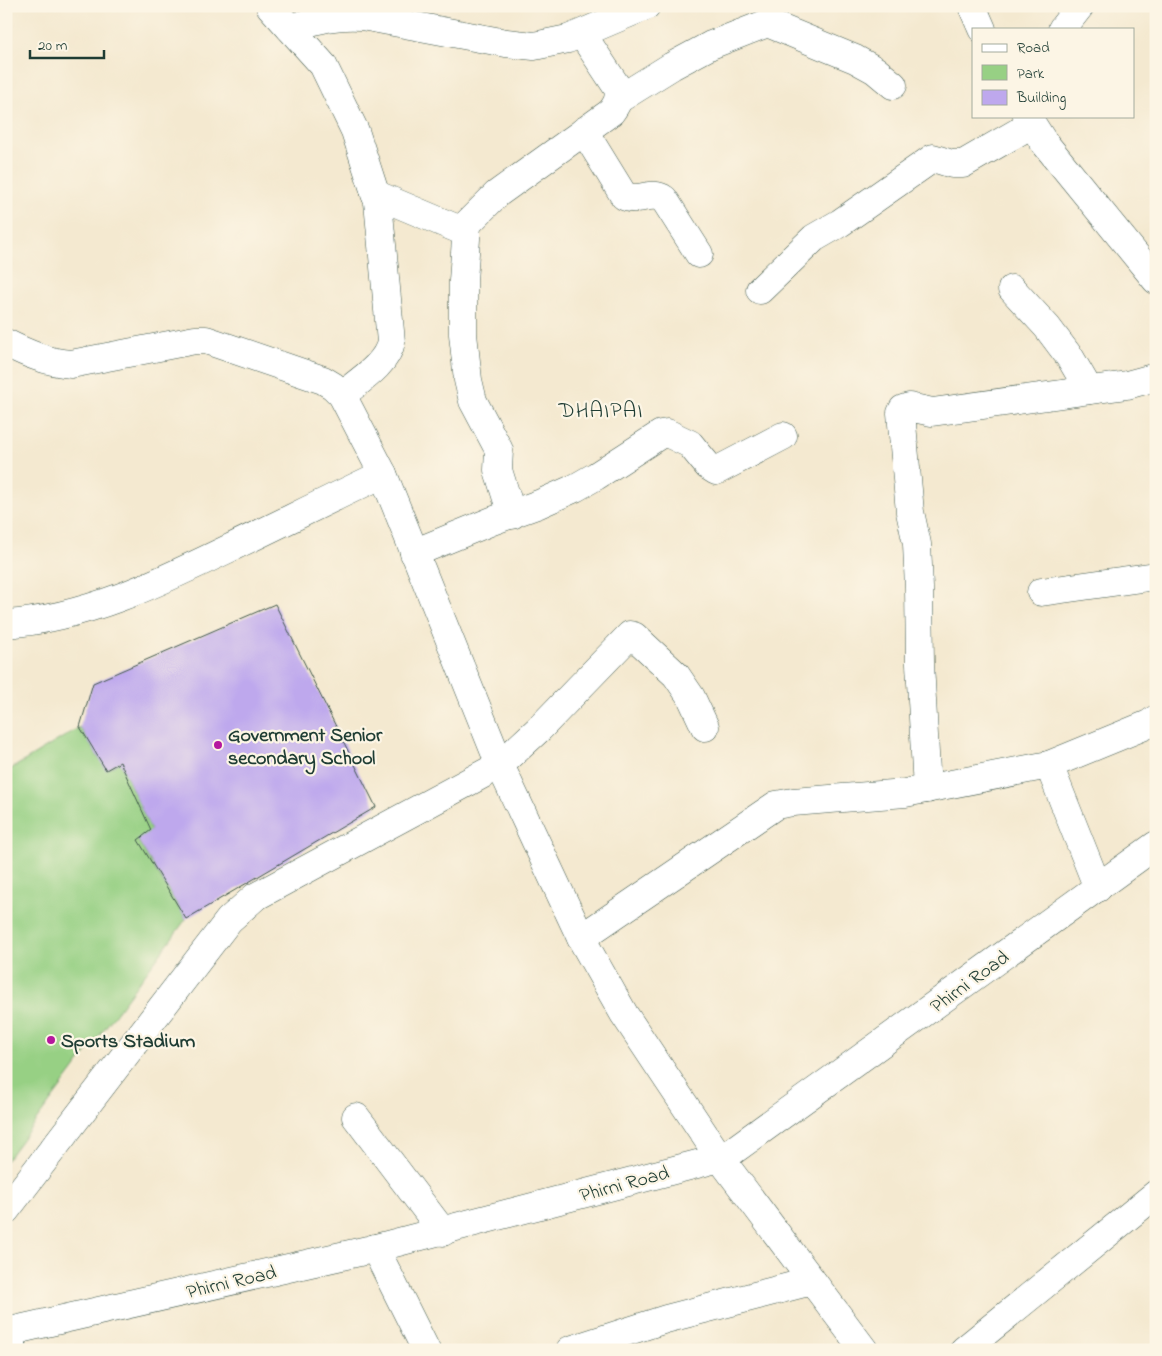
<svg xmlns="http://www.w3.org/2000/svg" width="1162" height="1356" font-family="'Indie Flower',sans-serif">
<rect width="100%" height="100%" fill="#fcf5e5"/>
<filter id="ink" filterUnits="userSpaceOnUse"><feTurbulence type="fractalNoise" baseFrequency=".02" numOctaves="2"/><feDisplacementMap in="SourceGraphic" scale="10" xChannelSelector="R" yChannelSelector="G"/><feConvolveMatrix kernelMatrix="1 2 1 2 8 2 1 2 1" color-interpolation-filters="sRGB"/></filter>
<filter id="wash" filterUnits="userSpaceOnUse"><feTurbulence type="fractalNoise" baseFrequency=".0096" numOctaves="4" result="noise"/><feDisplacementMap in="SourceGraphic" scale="20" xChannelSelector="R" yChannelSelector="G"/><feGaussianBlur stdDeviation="1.12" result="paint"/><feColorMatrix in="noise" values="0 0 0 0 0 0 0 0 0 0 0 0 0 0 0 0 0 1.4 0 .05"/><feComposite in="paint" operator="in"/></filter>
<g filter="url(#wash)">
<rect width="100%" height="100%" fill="#f4e9d0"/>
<!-- green -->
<polygon fill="#97d084" stroke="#5b865c" points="80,727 106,770 120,762 151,830 138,841 186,919 6,1161 6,772"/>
<g id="blocks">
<!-- building -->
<polygon fill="#bea8ed" points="275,604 376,807 186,919 138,840 151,830 120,762 106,770 80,727 93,683"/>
</g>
</g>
<g filter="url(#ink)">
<use href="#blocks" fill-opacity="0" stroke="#3f574b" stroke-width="1"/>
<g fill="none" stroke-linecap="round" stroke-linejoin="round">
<!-- lane casing -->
<g stroke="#3f574b" stroke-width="16">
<polyline id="lane" points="17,1350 23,1329"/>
</g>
<!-- street casing -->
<g stroke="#3f574b" stroke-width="29">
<g id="street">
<path d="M270,6L323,65L355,131L378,202L391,342C387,364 359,381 342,395"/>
<polyline points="972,6 982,29"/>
<path d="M290,28C317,20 334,14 362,16L506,43L534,46L568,39L646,6"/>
<polyline points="1062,29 1080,6"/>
<polyline points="619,99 672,66 711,45 765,24 770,24 855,59 875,70 893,85"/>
<polyline points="1027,116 1043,141 1156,280"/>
<path d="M584,131L624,196C637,203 652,190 664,199L699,254"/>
<path d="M375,194L458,229H462L497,194L611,112C617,104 619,100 619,90L582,34"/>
<polyline points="467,225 463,281 463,334 468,380 473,401 499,450 498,470 512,515"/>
<polyline points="1012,289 1047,327 1071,359 1089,390"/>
<polyline points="760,290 814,238 840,223 933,158 952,164 963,164 1032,124"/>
<path d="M6,343C28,354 47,362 71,364L195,340H206L323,380L333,386L342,395L383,474L500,765L581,938L624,1014L720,1158L864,1350"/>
<polyline points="414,553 492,521 539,504 575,488 596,476 661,434 667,433 690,444 708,466 716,471 783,436"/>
<polyline points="1041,592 1156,576"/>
<path d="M6,624C87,618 160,582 232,547C282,523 332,498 383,474"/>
<polyline points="1049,765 1149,724 1156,719"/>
<polyline points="927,789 920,664 919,588 917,544 910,512 901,413 903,409 909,407 932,412 1127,385 1156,377"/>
<polyline points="581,938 776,805 793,802 905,793 1049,765 1098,888"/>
<polyline points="356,1117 443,1232"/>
<polyline points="6,1210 229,920 255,897 500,765 540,728 630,635 634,636 676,675 691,697 705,727"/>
<polyline points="375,1248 426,1350"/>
<polyline points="6,1332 368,1250 720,1158 734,1150 1156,845"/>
<polyline points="570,1350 666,1319 812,1281"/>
<polyline points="964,1350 1156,1194"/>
</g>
</g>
<!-- lane -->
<use href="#lane" stroke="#fff" stroke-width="14"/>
<!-- street -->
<use href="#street" stroke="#fff" stroke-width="28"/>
</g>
</g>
<!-- markers -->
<g fill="#b5179e" stroke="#fcf5e5" stroke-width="2">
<circle cx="218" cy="745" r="5"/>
<circle cx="51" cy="1040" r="5"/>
</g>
<g text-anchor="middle" stroke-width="4.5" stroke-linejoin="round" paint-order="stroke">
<!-- poi labels -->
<g font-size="20" font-weight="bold" fill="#1f3d34" stroke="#fcf5e5" text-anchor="start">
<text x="228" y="741">Government Senior<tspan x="228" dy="23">secondary School</tspan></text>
<text x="61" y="1047">Sports Stadium</text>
</g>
<!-- street labels -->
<g font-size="20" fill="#1f3d34" stroke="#fcf5e5">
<text transform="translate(969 981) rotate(-36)" y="7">Phirni Road</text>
<text transform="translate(624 1183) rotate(-15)" y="7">Phirni Road</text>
<text transform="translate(231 1281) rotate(-13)" y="7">Phirni Road</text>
</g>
<!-- quarter labels -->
<g font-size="22" letter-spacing="1" fill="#1f3d34" stroke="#fcf5e5">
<text x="601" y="417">DHAIPAI</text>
</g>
</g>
<!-- margin -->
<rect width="1162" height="1356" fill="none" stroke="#fcf5e5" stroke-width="25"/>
<!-- legend -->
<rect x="972" y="28" width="162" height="90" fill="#fcf5e5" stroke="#a4ab9e"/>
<rect x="982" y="44" width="25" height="8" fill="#ffffff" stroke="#a4ab9e"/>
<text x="1017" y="52" font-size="15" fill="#1f3d34">Road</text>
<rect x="982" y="65" width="25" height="15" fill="#97d084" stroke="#a4ab9e"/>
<text x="1017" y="78" font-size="15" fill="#1f3d34">Park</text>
<rect x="982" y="90" width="25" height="15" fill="#bea8ed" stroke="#a4ab9e"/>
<text x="1017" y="102" font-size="15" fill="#1f3d34">Building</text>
<!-- scale -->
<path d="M30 50v8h74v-8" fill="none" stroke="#1f3d34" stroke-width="2.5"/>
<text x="38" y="50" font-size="15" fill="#1f3d34" stroke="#fcf5e5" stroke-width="4" paint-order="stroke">20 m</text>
</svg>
